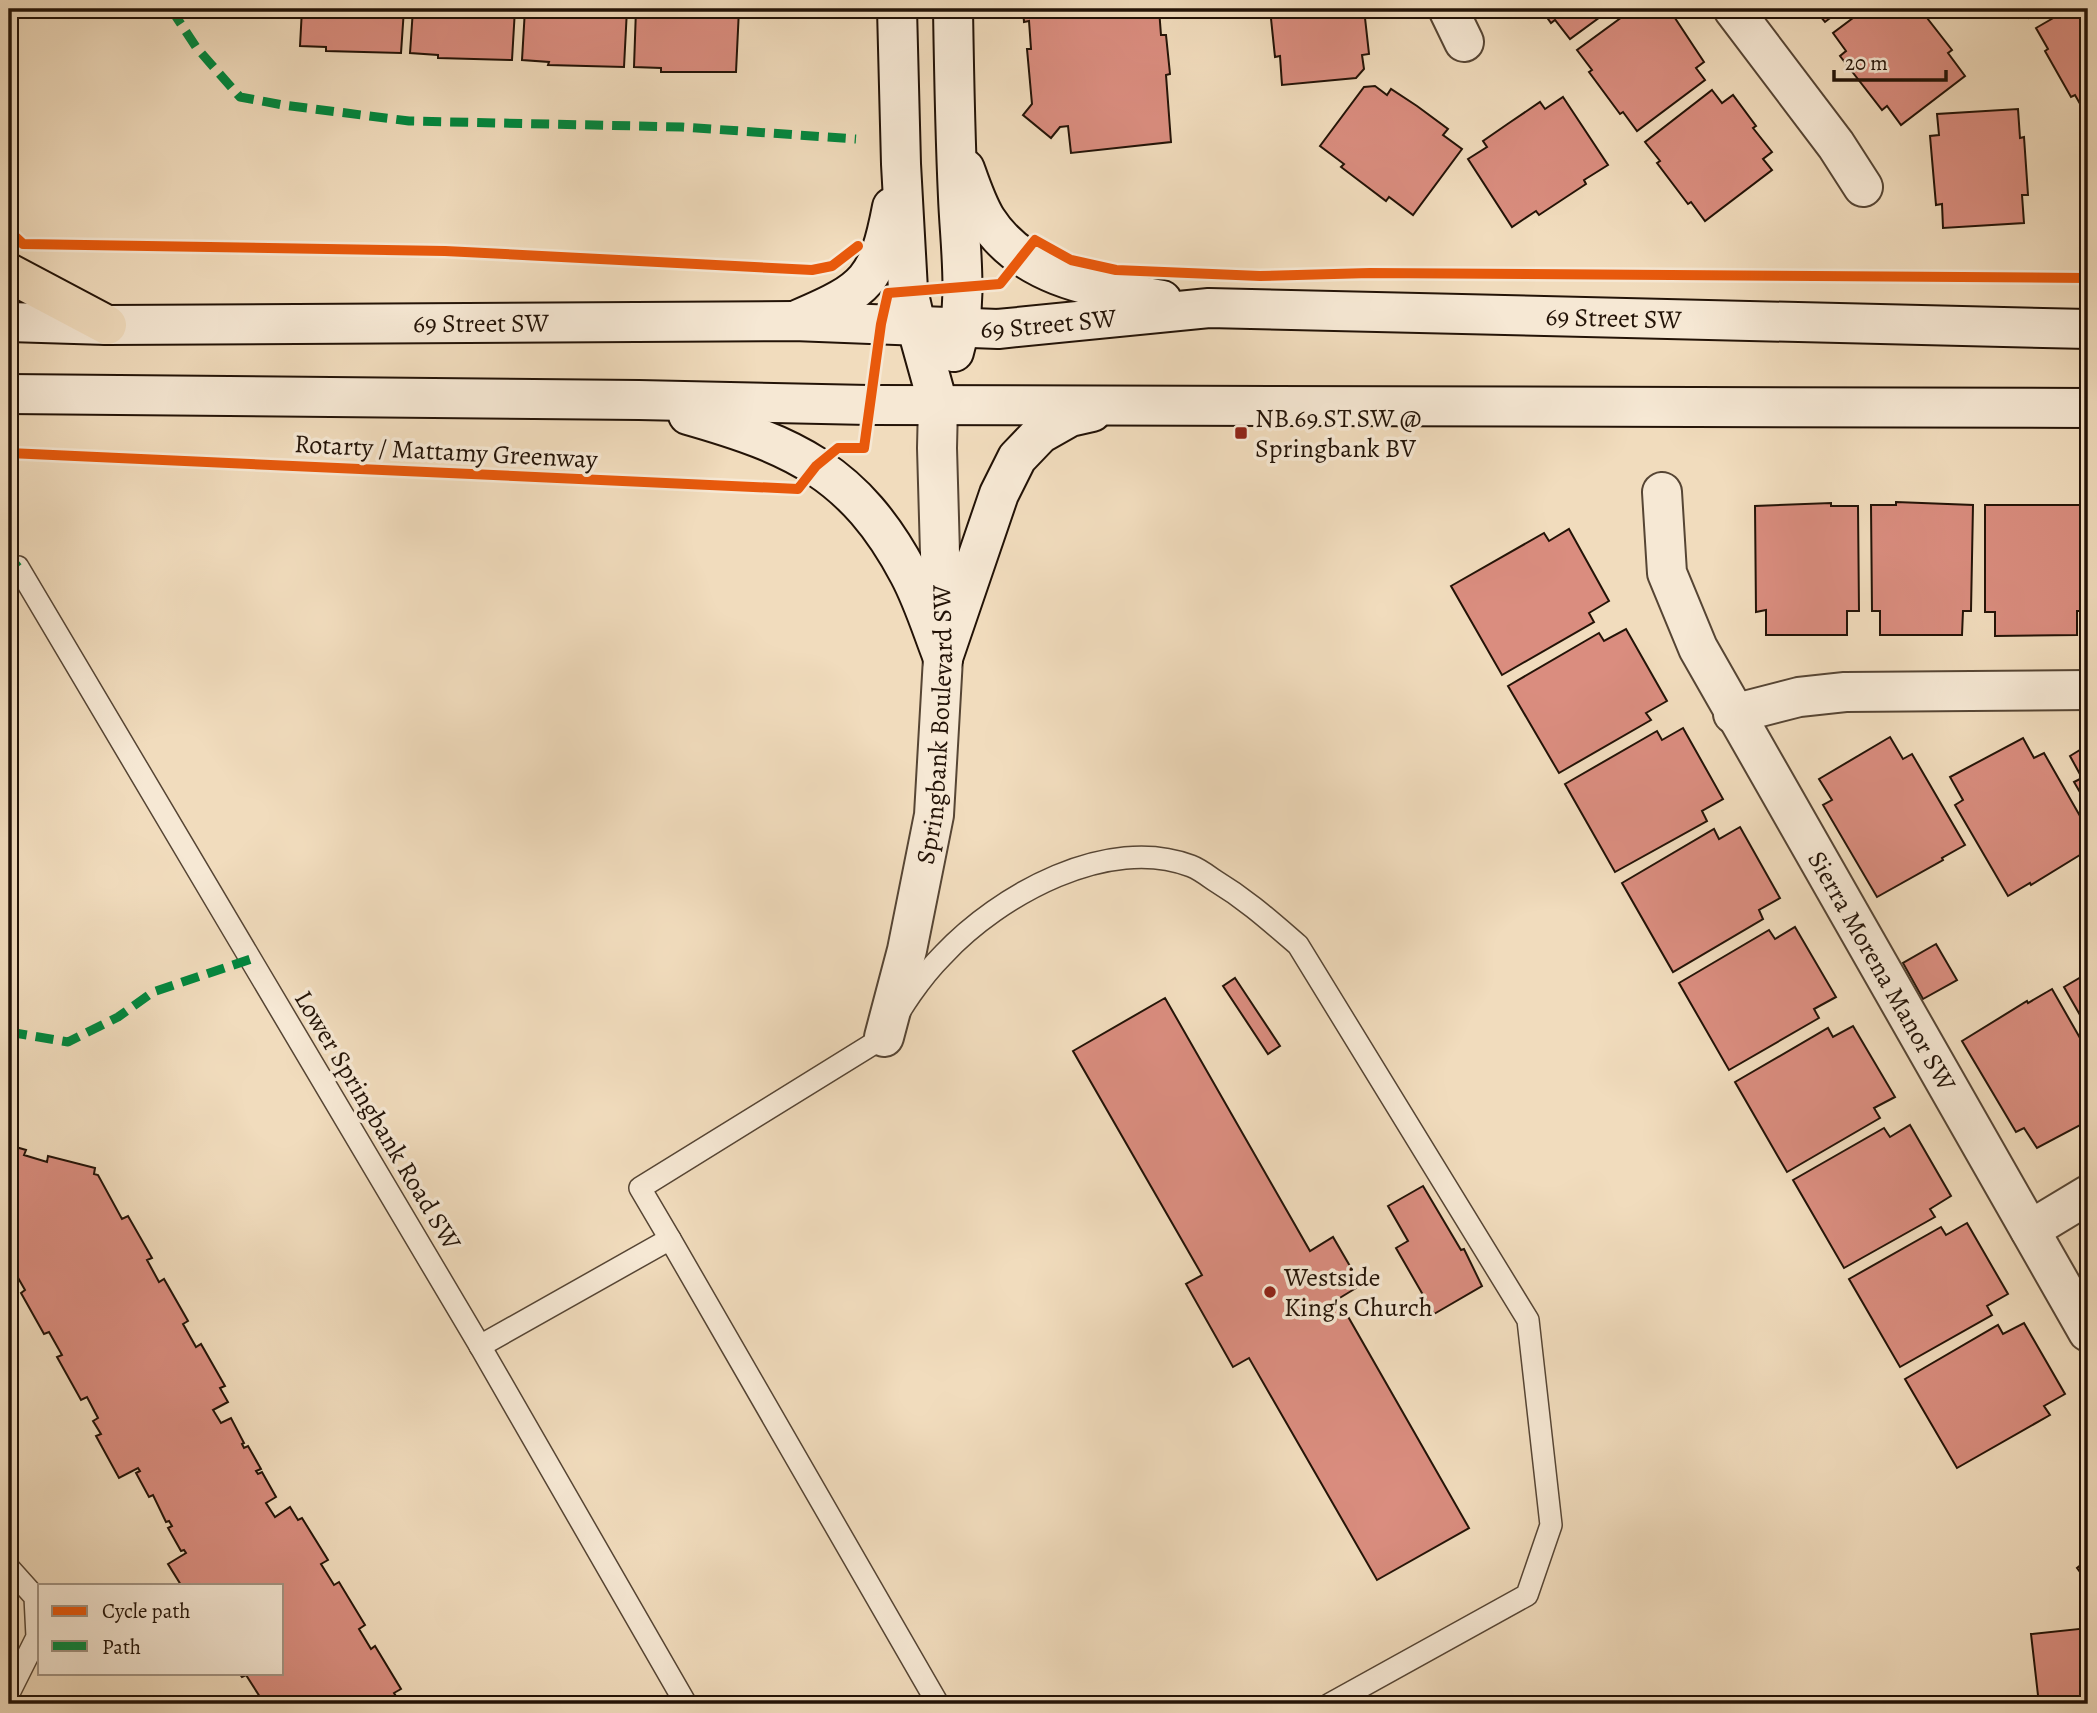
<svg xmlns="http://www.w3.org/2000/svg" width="2097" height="1713" font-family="Alegreya,serif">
<rect width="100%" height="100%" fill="#f1dcbd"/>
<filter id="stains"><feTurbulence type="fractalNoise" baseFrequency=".00286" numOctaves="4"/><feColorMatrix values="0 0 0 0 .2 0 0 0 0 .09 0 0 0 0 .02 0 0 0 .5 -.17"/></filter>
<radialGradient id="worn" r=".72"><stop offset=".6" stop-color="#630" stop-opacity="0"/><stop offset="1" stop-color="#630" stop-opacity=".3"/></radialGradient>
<!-- building -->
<g fill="#da8d7f" stroke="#231307" stroke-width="2">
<polygon points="302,9 404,9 401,53 326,51 326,47 300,46"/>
<polygon points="413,9 515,9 512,60 438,58 438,55 410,53"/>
<polygon points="525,9 627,9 624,67 548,65 549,62 522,60"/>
<polygon points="636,9 739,9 736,72 661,72 661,68 634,67"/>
<polygon points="1023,9 1159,9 1161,35 1166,35 1170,74 1166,75 1171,142 1071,153 1068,126 1060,127 1051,138 1023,115 1032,104 1027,49 1031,49 1029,21 1024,22"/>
<polygon points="1270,9 1364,9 1369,54 1362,55 1364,69 1356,78 1282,85 1280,56 1275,57"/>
<polygon points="1541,9 1611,9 1570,39 1555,20 1551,23"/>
<polygon points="1633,9 1652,9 1655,12 1660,9 1669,9 1704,62 1696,68 1705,80 1637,131 1623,112 1620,114 1589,72 1592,70 1577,50"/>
<polygon points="1814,9 1842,9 1825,22"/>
<polygon points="1865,9 1920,9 1952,50 1948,53 1965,76 1901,125 1887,106 1882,110 1840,56 1846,51 1833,33"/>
<polygon points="2024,9 2045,9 2029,18"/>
<polygon points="2069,9 2088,9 2087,116 2075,95 2071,97 2045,51 2048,49 2036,28"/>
<polygon points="1375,86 1387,95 1391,89 1417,106 1448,129 1443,135 1462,149 1413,215 1389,197 1386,201 1341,167 1344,164 1320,146 1364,87"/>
<polygon points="1712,90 1722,103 1733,95 1756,126 1753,128 1772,152 1763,159 1772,170 1705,221 1691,202 1688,204 1657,163 1660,161 1645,142"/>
<polygon points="1563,97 1608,165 1584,180 1586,184 1539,215 1536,211 1512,227 1468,159 1487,147 1483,141 1509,123 1540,102 1545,109"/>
<polygon points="2018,109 2020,138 2024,137 2028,195 2022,195 2024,223 1943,228 1942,204 1936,205 1930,136 1939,135 1937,114"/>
<polygon points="1896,502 1973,505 1971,611 1963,611 1962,635 1880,635 1880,611 1872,611 1871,505 1896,505"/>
<polygon points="1831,503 1831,506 1858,506 1859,611 1847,611 1847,635 1766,635 1766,610 1756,612 1755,506"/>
<polygon points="1985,505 2087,505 2087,611 2077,611 2077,635 1995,636 1995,612 1985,612"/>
<polygon points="1569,529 1609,601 1589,613 1594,622 1502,675 1451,586 1544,533 1549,541"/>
<polygon points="1626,629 1667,701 1646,713 1651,720 1559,773 1508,686 1599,633 1604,641"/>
<polygon points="1683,728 1723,799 1702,811 1707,821 1615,872 1565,784 1657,731 1662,740"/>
<polygon points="1890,737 1903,759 1912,754 1965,845 1942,858 1943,860 1877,897 1823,805 1832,800 1819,779"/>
<polygon points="2023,738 2034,758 2044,753 2088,830 2088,850 2031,885 2030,883 2008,896 1955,805 1963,800 1950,777"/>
<polygon points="2088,745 2088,806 2074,782 2082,778 2070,756"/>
<polygon points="1740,827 1780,898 1759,910 1763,919 1673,972 1622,883 1714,829 1719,839"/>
<polygon points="1795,927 1836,997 1814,1009 1819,1018 1729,1070 1679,983 1769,930 1775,939"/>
<polygon points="1936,944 1957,980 1923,999 1903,963"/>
<polygon points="2088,971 2088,1029 2064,987 2086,974 2085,972"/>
<polygon points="1235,978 1280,1046 1268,1054 1223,986"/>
<polygon points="2052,989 2088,1052 2088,1121 2037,1148 2024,1128 2016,1132 1962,1041 2027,1001 2028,1003"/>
<polygon points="1165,998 1310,1251 1333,1237 1361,1285 1338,1299 1469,1528 1377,1580 1249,1358 1233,1367 1186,1284 1202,1275 1073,1051"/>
<polygon points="1853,1026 1895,1097 1874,1108 1880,1118 1787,1172 1735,1082 1828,1028 1833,1037"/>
<polygon points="1910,1125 1951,1196 1930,1209 1935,1217 1844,1268 1793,1180 1884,1128 1890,1137"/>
<polygon points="9,1145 26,1150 24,1155 47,1162 48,1156 95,1168 94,1174 98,1175 122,1219 128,1216 152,1258 147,1260 159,1282 164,1279 188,1321 183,1324 196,1347 201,1344 225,1386 220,1388 228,1402 213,1410 221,1423 231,1418 244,1443 242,1444 244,1448 248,1446 261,1469 256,1471 258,1474 262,1472 276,1497 266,1503 275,1517 290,1507 298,1520 302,1518 328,1560 321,1564 334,1585 339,1582 365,1625 359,1629 371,1649 375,1646 401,1689 394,1693 401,1704 255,1704 253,1701 260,1697 246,1675 242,1677 239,1673 282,1673 282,1585 181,1585 168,1564 186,1553 184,1550 181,1551 168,1528 172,1526 169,1521 166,1522 153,1495 149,1497 136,1473 140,1471 138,1468 119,1478 96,1436 101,1434 93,1421 98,1418 87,1397 81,1400 57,1357 62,1355 49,1332 44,1334 21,1293 25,1290 13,1269 9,1267"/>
<polygon points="1423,1186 1461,1250 1464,1249 1482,1286 1434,1314 1396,1248 1408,1241 1388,1206"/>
<polygon points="1967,1223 2008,1294 1987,1306 1992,1315 1900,1367 1849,1279 1941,1227 1946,1235"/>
<polygon points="2024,1323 2065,1394 2044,1406 2050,1415 1957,1468 1905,1379 1998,1325 2003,1334"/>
<polygon points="2088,1548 2088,1583 2077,1568 2087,1560"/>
<polygon points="2088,1628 2088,1700 2039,1704 2031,1634"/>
</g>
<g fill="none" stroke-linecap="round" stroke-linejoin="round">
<!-- lane casing -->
<g stroke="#564534" stroke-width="24">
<g id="lane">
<polyline points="18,567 480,1346 686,1704"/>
<path d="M670,1239L640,1188L884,1037C901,1008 919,979 943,955C999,895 1108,834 1191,866C1199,869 1207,875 1214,880C1247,900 1269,920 1298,945L1528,1320L1551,1525L1527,1595L1330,1704"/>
<polyline points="480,1346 670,1239 938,1704"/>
<polyline points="9,1568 35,1597 37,1637 9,1693"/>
</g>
</g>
<!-- street casing -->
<g stroke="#564534" stroke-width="42">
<g id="street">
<polyline points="1448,9 1464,42"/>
<polyline points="1733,9 1836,145 1863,187"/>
<path id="s1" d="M1662,492L1667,573L1698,648L2088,1332"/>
<polyline points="1733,714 1799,697 1845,692 2088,690"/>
<path id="s2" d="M884,1037L907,950L934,815L943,658L937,448L938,404"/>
<polyline points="2030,1230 2088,1195"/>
</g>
</g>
<!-- secondary casing -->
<g stroke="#231307" stroke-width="42">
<g id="secondary">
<polyline points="897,9 901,164 908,290 916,325 938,404"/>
<path d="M953,9C954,72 955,134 958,197C960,248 969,303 954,352"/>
<path d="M965,169C971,186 977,204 986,219C1024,279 1097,288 1162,300"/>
<path d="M799,319C867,290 878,280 892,207"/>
<path id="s3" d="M9,322L107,325L794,321L998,329L1209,308L2088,329"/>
<polyline points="9,394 639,400 869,405 2088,408"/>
<path d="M688,415C793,445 855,472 909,574C923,600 932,630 943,658"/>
<polyline points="943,658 999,494 1017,458 1040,434 1070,417 1092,412"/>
</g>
</g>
<!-- highway casing -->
<g stroke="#231307" stroke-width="42">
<polyline id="highway" points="9,273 107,325"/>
</g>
<!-- lane -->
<use href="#lane" stroke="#f6e8d4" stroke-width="21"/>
<!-- street -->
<use href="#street" stroke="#f6e8d4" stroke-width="38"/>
<!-- secondary -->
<use href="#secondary" stroke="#f6e8d4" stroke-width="38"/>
<!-- highway -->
<use href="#highway" stroke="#f1dcbd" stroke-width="38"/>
<!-- quiet -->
<g stroke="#00873e" stroke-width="9" stroke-dasharray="18 9" stroke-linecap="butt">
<polyline points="171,9 196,47 240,97 283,105 409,121 682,127 856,139"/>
<polyline points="9,556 18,567"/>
<polyline points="9,1032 68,1042 118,1017 153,992 251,959"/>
</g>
<!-- cycleway casing -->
<g stroke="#f6e8d4" stroke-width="15">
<g id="cycleway">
<polyline points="9,231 23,244 445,251 812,270 832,266 858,246"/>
<polyline points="9,453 798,489 816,466 838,448 864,448 881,324 888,293 1000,284 1035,240 1071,260 1116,270 1260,276 1370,273 2088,278"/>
</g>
</g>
<!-- cycleway -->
<use href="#cycleway" stroke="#e8590c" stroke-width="10"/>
</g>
<!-- markers -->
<g fill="#8f2418" stroke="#f6e8d4" stroke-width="2.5">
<rect x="1234" y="426" width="14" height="14" rx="3.5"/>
<circle cx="1270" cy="1292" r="7"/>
</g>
<g text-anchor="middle" stroke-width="7" stroke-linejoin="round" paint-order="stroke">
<!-- street labels -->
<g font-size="26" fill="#231307" stroke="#f6e8d4">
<text dy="9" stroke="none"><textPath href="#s3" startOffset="1606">69 Street SW</textPath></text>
<text dy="9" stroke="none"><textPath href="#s3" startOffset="1040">69 Street SW</textPath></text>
<text dy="9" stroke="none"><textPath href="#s3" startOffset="472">69 Street SW</textPath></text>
<text transform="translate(446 451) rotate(3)" y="9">Rotarty / Mattamy Greenway</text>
<text dy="9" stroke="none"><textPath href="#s2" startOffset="318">Springbank Boulevard SW</textPath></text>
<text dy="9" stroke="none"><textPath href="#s1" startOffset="534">Sierra Morena Manor SW</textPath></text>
<text transform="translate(378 1120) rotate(59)" y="9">Lower Springbank Road SW</text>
</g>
<!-- poi labels -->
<g font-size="26" fill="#231307" stroke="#f6e8d4" text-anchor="start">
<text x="1255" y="427">NB 69 ST SW @<tspan x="1255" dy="30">Springbank BV</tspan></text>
<text x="1284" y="1286">Westside<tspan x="1284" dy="30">King's Church</tspan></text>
</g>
</g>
<!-- margin -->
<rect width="2097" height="1713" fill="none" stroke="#f1dcbd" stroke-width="35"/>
<rect x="10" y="10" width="2076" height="1692" fill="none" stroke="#231307" stroke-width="3.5"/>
<rect x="18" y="18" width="2062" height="1678" fill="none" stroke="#231307" stroke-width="2"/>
<!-- legend -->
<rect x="38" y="1584" width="245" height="91" fill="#f6e8d4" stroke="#a29382" stroke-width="2"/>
<rect x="52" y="1606" width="35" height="10" fill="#e8590c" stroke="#a29382" stroke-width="2"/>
<text x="102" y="1618" font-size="21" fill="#231307">Cycle path</text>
<rect x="52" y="1641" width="35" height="10" fill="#00873e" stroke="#a29382" stroke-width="2"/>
<text x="102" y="1654" font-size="21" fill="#231307">Path</text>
<!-- scale -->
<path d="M1834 70v10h112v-10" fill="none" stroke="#231307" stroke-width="3.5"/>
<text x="1845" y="70" font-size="21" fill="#231307" stroke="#f6e8d4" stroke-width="5" paint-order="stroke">20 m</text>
<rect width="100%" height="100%" filter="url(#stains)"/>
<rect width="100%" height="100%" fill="url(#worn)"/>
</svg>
